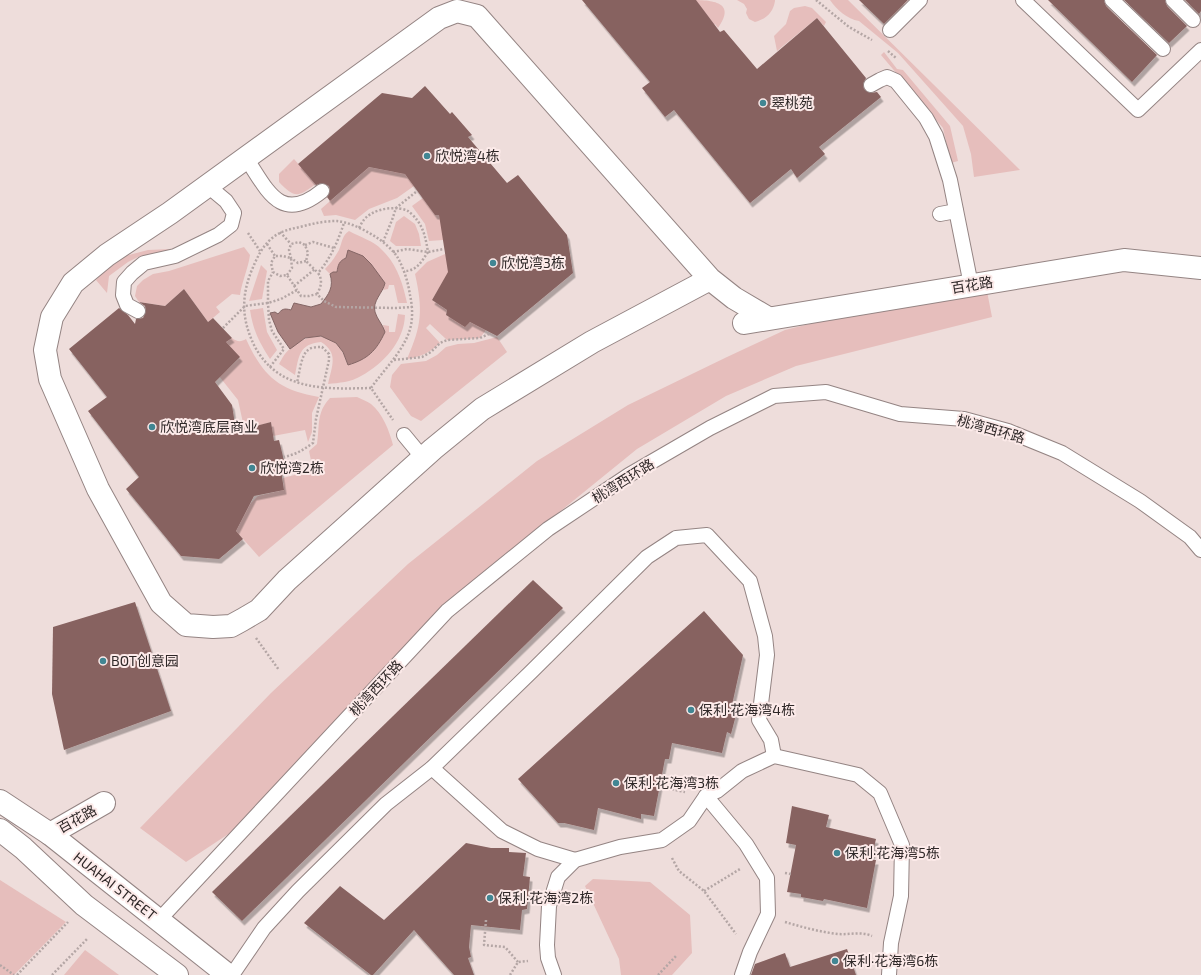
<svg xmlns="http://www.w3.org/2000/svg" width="1201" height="975" font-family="'Exo 2','Noto Sans SC',sans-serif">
<defs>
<filter id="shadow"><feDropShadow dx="2.5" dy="4.5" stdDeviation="0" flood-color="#0004"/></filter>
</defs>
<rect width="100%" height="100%" fill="#eedddb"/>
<!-- green -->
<g fill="#e6bebc">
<path d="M688,0C709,0 738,0 718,28L715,24L709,29Z"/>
<path d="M737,0H775V1C773,13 766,19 755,22L749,19L746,13L747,9L744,4Z"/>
<path d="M830,0H848L1020,170L974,177L971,154L963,126L898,53L859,21C847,19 837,10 830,0Z"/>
<polygon points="805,6 812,8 826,22 824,26 817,18 777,51 774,36 786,24 790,11 794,8"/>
<polygon points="884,52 897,69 903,70 950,126 958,161 951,163 943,128 881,55"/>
<path d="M294,159L316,184C298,197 295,199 279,182V174Z"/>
<polygon points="396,163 421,179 414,186 397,198 369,209 355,220 336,215 324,216 321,209 369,167 395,172"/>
<polygon points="427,195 444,214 443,240 429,241 425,224 412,206"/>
<polygon points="404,216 415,224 419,234 421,246 396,246 390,241 396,222"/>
<path d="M349,231C360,237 374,241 382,250C397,264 403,284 407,303H398L394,285H389L388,289L383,290L385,283L346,258L337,272H333L330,274L325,269C331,263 335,257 339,250C342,243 342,235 349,231Z"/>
<path d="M244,247L250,255C248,269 242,281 240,295L232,294L216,307L220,312L208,322L184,289L165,306L139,302L135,296L137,286L143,280L153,274L169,271Z"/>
<polygon points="171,249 167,253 140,256 128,262 109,276 107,293 96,280 106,267 125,256 148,250"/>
<path d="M445,254L463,282L445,278L432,300L447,310L446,315L465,326L470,322L486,330L480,338L447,340L430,324L426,328L440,343C428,354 422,356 407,359C422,325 423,310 415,274L427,262Z"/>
<polygon points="261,265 267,271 262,299 249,301"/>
<polygon points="985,281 992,317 796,366 726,396 637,449 520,544 236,829 186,862 140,828 271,693 408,564 537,461 628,405 727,357 785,330"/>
<path d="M263,308L267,332L277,350L270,359C259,342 253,330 250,310Z"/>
<path d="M398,314L405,315C404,342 383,364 361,376C351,382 339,383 328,384C332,366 339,353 321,342C299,344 299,356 295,375L279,364C282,359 285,352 290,349C302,337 321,331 336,343C342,348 345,358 348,365L385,332L383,325L389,326V332H395Z"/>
<polygon points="497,337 507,352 421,421 411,416 390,387 392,375 401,364 426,361 437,355 446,347 458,344 474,343"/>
<path d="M232,338C237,342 241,342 246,339C263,376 278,390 319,397L312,413V432L308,442L305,430L273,436L271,422L254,427L245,432L238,400L215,371L227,370L240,358L226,342Z"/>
<path d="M357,397C361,399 367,401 371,404C383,414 389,430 393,445L259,557L236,531L250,504L258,496L284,490L283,478L313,470L309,451L317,444C320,425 316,413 330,398Z"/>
<polygon points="593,879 650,882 690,915 692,953 672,975 621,975 619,959 585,886"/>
<polygon points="0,880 66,922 14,975 0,975"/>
<polygon points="85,950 119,975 64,975"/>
</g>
<!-- water -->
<path fill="#a8817f" stroke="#846665" d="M348,250L363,256L371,264L385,283C383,293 372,301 375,312C377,319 383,325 385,332C376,351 368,359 348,365L343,352L336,343L321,336L305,338L290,349L278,332L270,313L275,312L278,314C282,309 284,308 291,310L294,303L311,307L321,304C329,294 334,287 330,274L333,272H337C338,265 339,261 346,258Z"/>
<!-- building -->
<g fill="#876260" filter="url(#shadow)">
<polygon points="582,0 696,0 720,32 724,30 757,69 817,18 866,78 863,84 864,89 870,93 877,92 881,97 819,147 825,154 797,178 791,169 750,203 674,110 665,117 642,88 650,82"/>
<polygon points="859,0 908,0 884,24"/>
<polygon points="1048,0 1104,0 1106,6 1157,55 1132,82"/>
<polygon points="1124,0 1165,0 1167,6 1187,26 1169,43"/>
<polygon points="1185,0 1201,0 1201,11 1199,14"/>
<polygon points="425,86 450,114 452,112 472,135 468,137 507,183 518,175 567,235 573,273 497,336 470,322 465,327 446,315 447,310 432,300 448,272 439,215 435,215 405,174 369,167 330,201 327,197 330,191 329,186 322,183 316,185 298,164 382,93 412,98"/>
<polygon points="184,289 208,322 213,318 232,338 226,342 240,357 215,382 232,405 236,431 271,422 274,441 279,440 286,469 281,470 284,490 254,496 236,531 243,539 219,559 181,556 126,489 139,477 88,411 107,397 69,349 119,308 128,315 135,324 136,319 143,318 146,311 145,306 139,302 165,306"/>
<polygon points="533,580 563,608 242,921 212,892"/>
<polygon points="135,602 171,711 64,750 52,694 53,627"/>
<polygon points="704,611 743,655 732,705 737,706 736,715 731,734 727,732 722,753 672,743 669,759 665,759 654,816 641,814 641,819 598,808 594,830 564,823 558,823 518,779"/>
<polygon points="792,806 829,815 826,827 876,839 871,860 876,860 867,908 824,899 823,901 801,897 801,894 787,892 796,845 786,843"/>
<polygon points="466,843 491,848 509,848 509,852 526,853 523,876 530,877 527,909 522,910 520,930 471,925 469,947 471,957 468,958 474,975 454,975 414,930 373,975 371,975 304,923 340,886 384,920"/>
<polygon points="847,949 856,975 751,975 755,964 785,953 790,967"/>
</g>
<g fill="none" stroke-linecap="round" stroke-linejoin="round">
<!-- service casing -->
<g stroke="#948483" stroke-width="16">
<g id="service">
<polyline points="1023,0 1138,110 1201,50"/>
<polyline points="1112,0 1163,49"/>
<polyline points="1173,0 1193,20"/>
<polyline points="890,30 920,0"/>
<polyline points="871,85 880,80 887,77 896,81 926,118 936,136 950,180 971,285"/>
<path d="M246,158C267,189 280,225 322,191"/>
<polyline points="940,214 956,211"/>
<polyline points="138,311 127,305 123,295 124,282 132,273 144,263 175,256 218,235 231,225 234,213 226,201 208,186"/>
<polyline points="404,435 423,458"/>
<polyline points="432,768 502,831 538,849 575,860"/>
<polyline points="706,796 746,844 767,878 768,914 750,952 742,975"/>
<polyline points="159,920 447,611 548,529 629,475 710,428 774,396 826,392 900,414 964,419 1008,431 1062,453 1140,501 1190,537 1201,550"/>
<polyline points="232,975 264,928 298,891 386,804 432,768 531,672 647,557 676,538 707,535 750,581 765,636 767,655 759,720 771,740 774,756"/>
<polyline points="554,975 548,958 547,945 549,906 558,877 575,860 620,847 662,840 689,821 706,796 717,791 742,771 774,756 858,775 880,793 902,845 901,896 891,943 889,975"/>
</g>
</g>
<!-- minor casing -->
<g stroke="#948483" stroke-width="24">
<g id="minor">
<polyline points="710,279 477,16 457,11 439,18 170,213 107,255 73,283 52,317 45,350 50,379 98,489 161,603 186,625 213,627 231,626 242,620 259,610 287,580 433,449 482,409 592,342 710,279 734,298 768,318"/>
<polyline points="744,323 1124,260 1201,268"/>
<polyline points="50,834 104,803"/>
</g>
</g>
<!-- tertiary casing -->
<g stroke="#948483" stroke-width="24">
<g id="tertiary">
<polyline points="0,801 50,834 228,975"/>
<polyline points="0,830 23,848 84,905 177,975"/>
</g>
</g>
<!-- path -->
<g stroke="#b4a6a5" stroke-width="2.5" stroke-dasharray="2 2" stroke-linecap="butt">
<polyline points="816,0 849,27 872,40"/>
<polyline points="888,51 896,58"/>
<path d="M359,228C362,222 365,217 371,214C380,208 398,206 408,211C411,213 415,217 417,220C424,229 426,240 428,252C421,262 417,271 404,271"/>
<polyline points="280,232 291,244"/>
<polyline points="248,233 260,251"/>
<polyline points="383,242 392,220 396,208 417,191"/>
<polyline points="267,244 275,256"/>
<polyline points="305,245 313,242 334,248"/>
<polyline points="393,252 407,249 428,252 444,249"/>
<polyline points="306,261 298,263 291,258 289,250 291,244 299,242 305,245 308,253 306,261 318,273"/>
<polyline points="287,275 292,268 291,258 283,256 275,256 271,263 273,272 280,276 287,275 297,290"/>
<polyline points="294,286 315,269"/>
<path d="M317,294C321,287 323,280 318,273C331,258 338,241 344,223"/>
<polyline points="223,328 245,306 268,303 281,299 297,290 301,296 309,296 317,294 324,301 336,307 396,308 412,307"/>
<polyline points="394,360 422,357 431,352 440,343 447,340 480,338 491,333"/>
<polyline points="270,367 284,349 272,331 269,320 268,303 268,281 273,272"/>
<path d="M371,388C326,389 278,392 254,345C242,320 241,298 251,272C256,260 261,248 271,239C281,230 292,229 304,226C315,223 326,221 337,221C356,223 388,241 398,258C404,269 408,282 410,295C412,304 413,315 411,325C406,349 385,368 371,388L393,420"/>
<path d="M283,457C295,455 303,450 313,443L316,419L329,360V354L322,347C317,347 310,347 307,351C301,356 299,375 297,383"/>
<polyline points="256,638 279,670"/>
<polyline points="660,787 685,792"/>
<polyline points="672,858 679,871 704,891 736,934"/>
<polyline points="785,873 791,874"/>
<polyline points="704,891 740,869"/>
<polyline points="486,920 484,945 505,947 518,962"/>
<path d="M785,922C802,927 820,932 838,934C850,935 861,931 872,936"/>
<polyline points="0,965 14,975"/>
<polyline points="17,975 68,922"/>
<polyline points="52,975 88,938"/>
<polyline points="510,975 518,962 528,961"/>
<polyline points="658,975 676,956"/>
</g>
<!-- service -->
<use href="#service" stroke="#fff" stroke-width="14"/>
<!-- minor -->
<use href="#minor" stroke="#fff" stroke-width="22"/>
<!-- tertiary -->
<use href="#tertiary" stroke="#fff" stroke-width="22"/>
</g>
<!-- markers -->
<g fill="#418693" stroke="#fceae9" stroke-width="1.5">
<circle cx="763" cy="103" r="4"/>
<circle cx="427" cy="156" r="4"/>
<circle cx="493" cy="263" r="4"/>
<circle cx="152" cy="427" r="4"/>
<circle cx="252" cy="468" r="4"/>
<circle cx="103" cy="661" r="4"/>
<circle cx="691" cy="710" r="4"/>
<circle cx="616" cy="783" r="4"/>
<circle cx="837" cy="853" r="4"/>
<circle cx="490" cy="898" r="4"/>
<circle cx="835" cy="961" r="4"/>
</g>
<g text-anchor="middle" stroke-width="4" stroke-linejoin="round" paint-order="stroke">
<!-- poi labels -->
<g font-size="14" fill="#2f2828" stroke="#fceae9" text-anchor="start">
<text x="771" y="108">翠桃苑</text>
<text x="435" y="161">欣悦湾4栋</text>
<text x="501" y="268">欣悦湾3栋</text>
<text x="160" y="432">欣悦湾底层商业</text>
<text x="260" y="473">欣悦湾2栋</text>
<text x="111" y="666">BOT创意园</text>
<text x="699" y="715">保利·花海湾4栋</text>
<text x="624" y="788">保利·花海湾3栋</text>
<text x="845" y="858">保利·花海湾5栋</text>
<text x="498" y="903">保利·花海湾2栋</text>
<text x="843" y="966">保利·花海湾6栋</text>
</g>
<!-- street labels -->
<g font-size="14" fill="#2f2828" stroke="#fceae9">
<text transform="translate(972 285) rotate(-9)" y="5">百花路</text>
<text transform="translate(991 429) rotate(16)" y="5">桃湾西环路</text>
<text transform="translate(623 481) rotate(-32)" y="5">桃湾西环路</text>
<text transform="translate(376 688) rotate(-47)" y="5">桃湾西环路</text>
<text transform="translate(77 819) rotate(-29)" y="5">百花路</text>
<text transform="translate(115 886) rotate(38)" y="5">HUAHAI STREET</text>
</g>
</g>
</svg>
